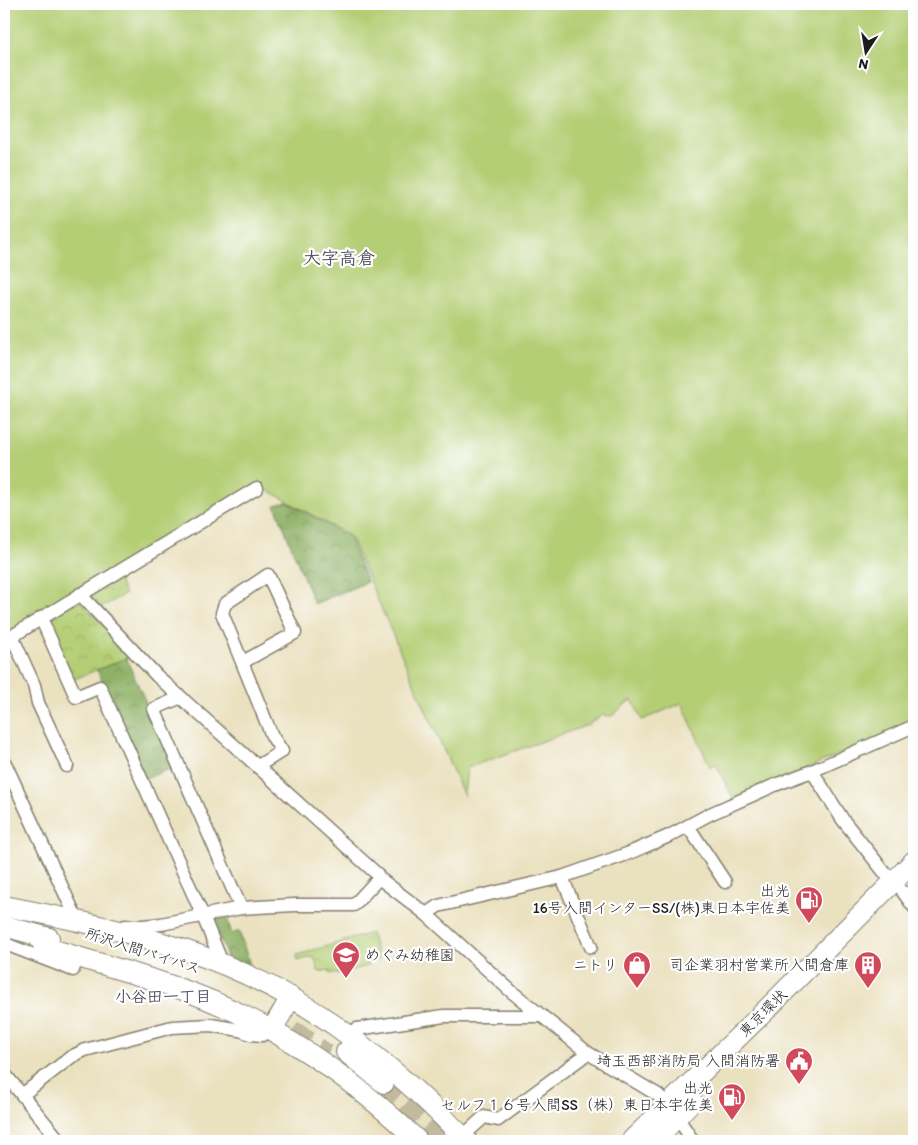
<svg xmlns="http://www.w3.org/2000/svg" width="918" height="1145" font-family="Itim,'Klee One',sans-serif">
<defs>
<pattern id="forest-crowns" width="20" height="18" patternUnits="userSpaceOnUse" patternTransform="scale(1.25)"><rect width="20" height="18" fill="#8fb166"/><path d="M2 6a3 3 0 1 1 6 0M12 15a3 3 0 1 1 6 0" fill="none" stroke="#748f53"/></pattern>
<pattern id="park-crowns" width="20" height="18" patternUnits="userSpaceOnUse" patternTransform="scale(1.25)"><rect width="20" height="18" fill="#b4ce74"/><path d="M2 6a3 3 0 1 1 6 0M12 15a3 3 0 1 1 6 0" fill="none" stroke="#9ab064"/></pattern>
</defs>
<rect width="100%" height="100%" fill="#fff"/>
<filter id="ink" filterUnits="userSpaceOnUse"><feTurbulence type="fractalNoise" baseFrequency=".02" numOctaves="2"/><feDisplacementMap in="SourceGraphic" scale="10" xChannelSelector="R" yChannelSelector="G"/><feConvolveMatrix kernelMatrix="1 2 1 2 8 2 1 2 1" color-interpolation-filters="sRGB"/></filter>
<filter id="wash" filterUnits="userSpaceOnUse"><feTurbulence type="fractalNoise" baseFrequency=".0096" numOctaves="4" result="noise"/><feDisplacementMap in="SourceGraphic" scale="20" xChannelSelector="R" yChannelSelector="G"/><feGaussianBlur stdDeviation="1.12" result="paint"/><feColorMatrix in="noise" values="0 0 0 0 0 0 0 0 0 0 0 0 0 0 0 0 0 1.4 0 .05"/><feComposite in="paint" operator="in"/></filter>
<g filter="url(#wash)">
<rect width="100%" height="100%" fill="#eae1bf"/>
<!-- grass -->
<polygon fill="#b4ce74" stroke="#687548" points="4,4 910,4 914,5 914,722 734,800 716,764 710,767 682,703 642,720 632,700 628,702 612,716 602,715 588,725 467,768 464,796 412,679 350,536 257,484 4,638"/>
<!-- forest -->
<g fill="url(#forest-crowns)" stroke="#566641">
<polygon points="287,502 349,537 367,582 314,604 275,505"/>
<polygon points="126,658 175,767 145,779 97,670"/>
<polygon points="226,915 232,934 239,931 251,968 227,957 214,923 217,918"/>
</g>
<!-- park -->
<g fill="url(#park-crowns)" stroke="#687548">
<polygon points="116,575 125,594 98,609 88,598"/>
<polygon points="75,601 81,602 133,655 72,680 47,624 50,617"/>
<polygon points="371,933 379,960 368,963 367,966 337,974 334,973 330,974 329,970 320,972 318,971 315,959 311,957 298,961 297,955"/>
</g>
</g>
<g filter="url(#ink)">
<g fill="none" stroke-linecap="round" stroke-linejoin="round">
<!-- trunk-tunnel -->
<g stroke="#c1ba9e" stroke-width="20" stroke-dasharray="20 10" stroke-linecap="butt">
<polyline points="268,1013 327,1054"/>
<polyline points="384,1083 400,1096 446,1141"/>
</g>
<!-- minor casing -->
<g stroke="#837e6e" stroke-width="15">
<g id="minor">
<polyline points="80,594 157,676 377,874 379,878 426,914 512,992 588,1053 658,1095 669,1105"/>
<polyline points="41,618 76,697 100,687 203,916 222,963"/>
<polyline points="12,636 34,685 38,703 67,766"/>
<polyline points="4,641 257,488"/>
<polyline points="243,662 295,633 268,575 225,604 222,613 272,736 282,751 258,766"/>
<polyline points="181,697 154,709 241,908"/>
<polyline points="4,761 74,913 78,925"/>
<polyline points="812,771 843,820 893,883"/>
<polyline points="688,826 725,882"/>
<polyline points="562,877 591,947"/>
<polyline points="903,892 914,907"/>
<polyline points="426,914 438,906 562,877 627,854 669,836 710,814 775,785 812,771 914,726"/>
<polyline points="125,926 143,926 161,924 241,908 295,905 354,905 379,878"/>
<polyline points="4,946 8,945 73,970 77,957"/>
<polyline points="347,1034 357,1029 444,1016 542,1016"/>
<polyline points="4,1073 60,1141"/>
<polyline points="22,1095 71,1057 85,1050 172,1027 211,1025 240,1030 251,1034 262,1035 266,1028"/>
<polyline points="677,1117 693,1141"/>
<polyline points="462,1137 484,1117 498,1120 588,1053"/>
</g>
</g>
<!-- trunk casing -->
<g stroke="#837e6e" stroke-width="22">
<g id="trunk">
<path d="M4,906C130,930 244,956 348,1035C373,1054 398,1074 421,1096C437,1110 451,1126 467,1141"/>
<polyline points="4,926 49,938"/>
<path d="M37,935L45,947C86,960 128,971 169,985C264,1016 346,1072 418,1141"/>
<polyline points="272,1030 291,997"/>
<polyline points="346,1052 384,1083"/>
<polyline points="631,1141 765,1011 914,861"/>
<polyline points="654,1141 692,1101"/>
</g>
</g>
<!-- minor -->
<use href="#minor" stroke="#fff" stroke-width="12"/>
<!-- trunk -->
<use href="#trunk" stroke="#fff" stroke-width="20"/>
</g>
</g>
<!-- icons -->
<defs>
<g id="fuel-pin" transform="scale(1.4375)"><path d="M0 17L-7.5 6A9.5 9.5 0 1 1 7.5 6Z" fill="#d1495b" stroke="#fff"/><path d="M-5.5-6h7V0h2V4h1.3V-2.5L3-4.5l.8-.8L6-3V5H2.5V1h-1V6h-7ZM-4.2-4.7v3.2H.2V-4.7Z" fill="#fff"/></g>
<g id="school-pin" transform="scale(1.4375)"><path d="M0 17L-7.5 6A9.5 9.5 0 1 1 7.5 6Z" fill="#d1495b" stroke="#fff"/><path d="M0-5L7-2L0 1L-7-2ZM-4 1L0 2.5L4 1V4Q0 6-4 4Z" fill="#fff"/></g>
<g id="shop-pin" transform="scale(1.4375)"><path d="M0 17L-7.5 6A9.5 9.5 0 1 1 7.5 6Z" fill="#d1495b" stroke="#fff"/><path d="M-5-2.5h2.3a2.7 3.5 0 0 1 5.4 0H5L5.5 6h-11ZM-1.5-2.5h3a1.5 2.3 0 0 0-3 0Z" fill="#fff"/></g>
<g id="building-pin" transform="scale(1.4375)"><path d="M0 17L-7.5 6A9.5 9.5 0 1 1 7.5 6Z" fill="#d1495b" stroke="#fff"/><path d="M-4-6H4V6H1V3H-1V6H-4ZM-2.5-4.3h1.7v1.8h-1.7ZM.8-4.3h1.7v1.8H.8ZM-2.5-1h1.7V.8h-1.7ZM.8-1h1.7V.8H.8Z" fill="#fff"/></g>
<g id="civic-pin" transform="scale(1.4375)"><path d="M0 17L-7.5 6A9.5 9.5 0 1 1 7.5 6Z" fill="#d1495b" stroke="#fff"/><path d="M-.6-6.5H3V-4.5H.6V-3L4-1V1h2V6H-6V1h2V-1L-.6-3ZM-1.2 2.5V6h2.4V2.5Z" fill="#fff"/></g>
</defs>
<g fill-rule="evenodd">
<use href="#fuel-pin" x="809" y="900"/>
<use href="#school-pin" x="346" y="955"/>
<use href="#shop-pin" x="637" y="965"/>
<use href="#building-pin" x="868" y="965"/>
<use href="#civic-pin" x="799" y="1061"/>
<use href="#fuel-pin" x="732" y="1097"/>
</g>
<g text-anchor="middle" stroke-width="4.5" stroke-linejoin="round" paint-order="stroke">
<!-- poi labels -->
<g font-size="15" fill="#1c1c1c" stroke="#fff" text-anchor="end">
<text x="790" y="896">出光<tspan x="790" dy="17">16号入間インターSS/(株)東日本宇佐美</tspan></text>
<text x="365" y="960" text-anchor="start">めぐみ幼稚園</text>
<text x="618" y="970">ニトリ</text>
<text x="849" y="970">司企業羽村営業所入間倉庫</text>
<text x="780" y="1066">埼玉西部消防局 入間消防署</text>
<text x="713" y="1093">出光<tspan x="713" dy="17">セルフ１６号入間SS（株）東日本宇佐美</tspan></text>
</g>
<!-- street labels -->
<g font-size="15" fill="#1c1c1c" stroke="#fff">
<text transform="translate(143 951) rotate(18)" y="5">所沢入間バイパス</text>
<text transform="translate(763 1013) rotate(-45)" y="5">東京環状</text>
</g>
<!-- neighbourhood labels -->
<g font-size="16" font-weight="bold" fill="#5a5163" stroke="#fff">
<text x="163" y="1002">小谷田一丁目</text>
</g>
<!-- quarter labels -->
<g font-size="18" font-weight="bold" fill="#5a5163" stroke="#fff">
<text x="339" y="264">大字高倉</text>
</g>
</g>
<!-- margin -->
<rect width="918" height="1145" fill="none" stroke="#fff" stroke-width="20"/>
<!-- north arrow -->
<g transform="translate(866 52) rotate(192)" stroke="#ffffff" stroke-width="4" paint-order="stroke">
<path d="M0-4L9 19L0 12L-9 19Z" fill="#1c1c1c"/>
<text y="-8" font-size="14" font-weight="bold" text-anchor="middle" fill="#1c1c1c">N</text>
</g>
</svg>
